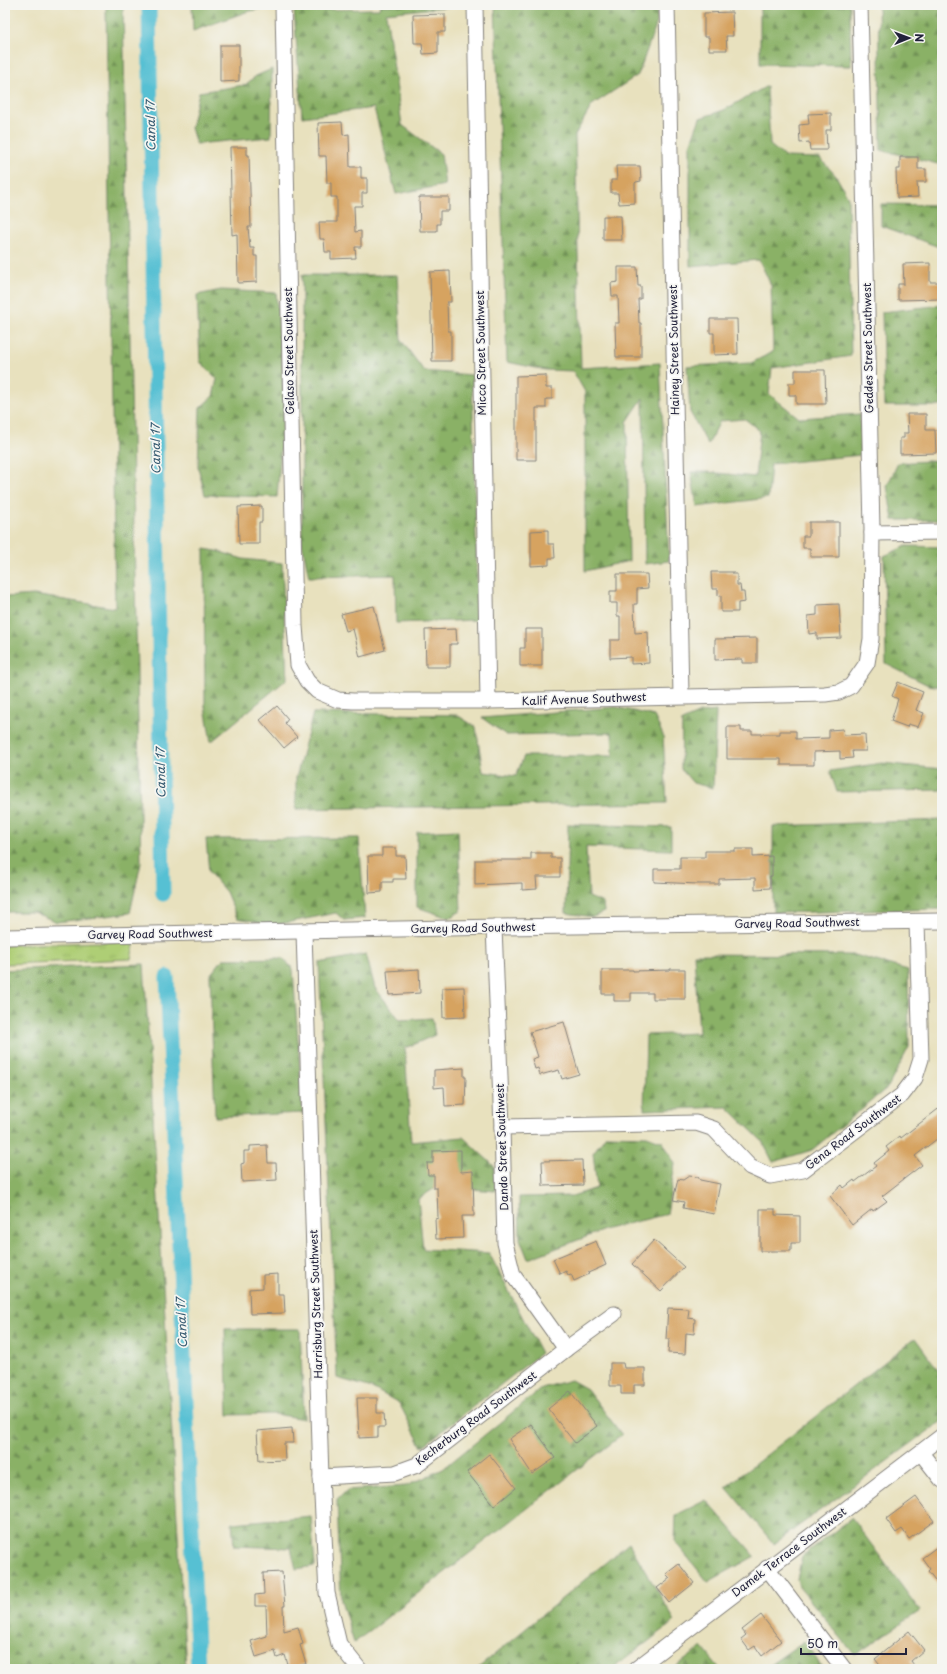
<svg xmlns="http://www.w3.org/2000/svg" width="947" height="1674" font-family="'Playpen Sans',sans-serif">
<defs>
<pattern id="grass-tufts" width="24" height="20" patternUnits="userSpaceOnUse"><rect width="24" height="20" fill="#aece75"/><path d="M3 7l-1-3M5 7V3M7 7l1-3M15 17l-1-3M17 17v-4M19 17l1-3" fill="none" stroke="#95b166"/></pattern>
<pattern id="forest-firs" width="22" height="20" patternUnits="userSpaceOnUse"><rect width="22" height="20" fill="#8ab166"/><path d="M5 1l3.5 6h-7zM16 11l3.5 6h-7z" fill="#709055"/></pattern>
</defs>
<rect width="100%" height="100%" fill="#f6f6f2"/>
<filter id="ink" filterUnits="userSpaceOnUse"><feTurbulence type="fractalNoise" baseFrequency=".025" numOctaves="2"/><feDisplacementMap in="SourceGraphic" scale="8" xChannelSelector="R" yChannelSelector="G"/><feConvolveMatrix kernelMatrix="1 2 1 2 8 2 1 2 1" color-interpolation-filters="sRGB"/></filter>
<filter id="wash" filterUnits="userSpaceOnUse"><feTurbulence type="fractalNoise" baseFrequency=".012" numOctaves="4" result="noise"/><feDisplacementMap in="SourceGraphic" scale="16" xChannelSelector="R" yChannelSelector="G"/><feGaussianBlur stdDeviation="0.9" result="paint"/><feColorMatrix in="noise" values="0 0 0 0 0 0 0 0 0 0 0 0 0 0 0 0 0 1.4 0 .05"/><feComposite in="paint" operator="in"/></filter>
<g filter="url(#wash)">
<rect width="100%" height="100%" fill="#e8e1be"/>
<!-- grass -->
<polygon fill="url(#grass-tufts)" stroke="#687858" points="135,941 131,959 5,964 5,945"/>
<!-- forest -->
<g fill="url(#forest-firs)" stroke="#566a50">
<polygon points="106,5 123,5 141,863 130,913 57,922 33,912 5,912 5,597 34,595 115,608"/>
<polygon points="192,5 274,5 274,6 246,12 193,31"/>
<polygon points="380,5 467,5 386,13 402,125 441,154 445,185 396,194 374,108 302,117 294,10 379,9"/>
<polygon points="495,5 657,5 657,22 638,75 592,105 575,135 581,368 660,363 669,561 645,564 643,398 627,422 629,561 585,571 585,392 573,371 546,370 507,362"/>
<polygon points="760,5 850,5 851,66 760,64"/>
<polygon points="878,5 942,5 942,165 881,150"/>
<polygon points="272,69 271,137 196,144 191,128 199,92 245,85 256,76"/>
<polygon points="767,86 770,145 785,157 820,158 836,176 848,197 851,356 772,368 769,394 799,418 860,414 861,455 771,464 768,498 697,507 691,472 708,472 755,477 760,431 745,419 720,421 708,445 690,412 687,366 751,363 773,352 771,285 759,260 690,266 690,145 700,118 724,110"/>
<polygon points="881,204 942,205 942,248 881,226"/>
<polygon points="302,275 397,275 401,340 424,371 472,375 478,620 396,623 395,575 309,577 302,543"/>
<polygon points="221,290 276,293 285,397 277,497 205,495 198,467 200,408 213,396 217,379 200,362 197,295"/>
<polygon points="942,305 942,406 884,406 882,312"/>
<polygon points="942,460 942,520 893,520 887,486 898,463"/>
<polygon points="906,546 942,547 942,687 928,685 886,664 884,556"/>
<polygon points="204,549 217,551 243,559 282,563 287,679 211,742 205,707"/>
<polygon points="616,707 654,716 663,735 667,803 296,809 296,778 313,713 457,715 476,727 483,772 516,776 524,756 613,756 612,733 506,735 482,718"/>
<polygon points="716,711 713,788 693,783 681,769 682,721 700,713"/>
<polygon points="882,763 942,769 942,790 837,792 830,771"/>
<polygon points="942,820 942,909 773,913 773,826"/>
<polygon points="568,824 671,827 671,850 586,847 589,897 603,903 604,912 593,917 566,913"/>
<polygon points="458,830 461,911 449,918 417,907 417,832"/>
<polygon points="359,838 365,918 344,920 336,913 275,925 237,918 226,892 209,872 206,839"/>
<polygon points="366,954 375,988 400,1020 432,1018 435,1035 405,1048 411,1142 463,1137 494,1166 495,1191 438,1186 418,1199 423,1249 489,1253 541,1353 422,1447 399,1403 372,1388 337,1378 319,963"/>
<polygon points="694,954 855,955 908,970 909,1047 888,1087 812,1150 773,1162 762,1141 727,1107 644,1110 646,1035 699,1033"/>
<polygon points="283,958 293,969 303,1113 215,1117 210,975 223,959"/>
<polygon points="144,964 186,1669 5,1669 5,970"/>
<polygon points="606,1135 647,1136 663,1142 675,1164 667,1214 607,1229 528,1259 520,1239 519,1197 572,1196 597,1188 593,1153"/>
<polygon points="225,1329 300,1329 304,1419 275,1414 228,1415"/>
<polygon points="915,1338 942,1375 942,1421 774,1544 726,1487"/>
<polygon points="571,1380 587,1389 622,1435 354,1643 341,1600 337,1500 347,1490 406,1486 443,1469 542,1388"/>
<polygon points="706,1500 755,1556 708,1582 675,1542 676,1515"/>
<polygon points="311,1516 315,1566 296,1569 291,1548 234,1546 232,1523"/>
<polygon points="852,1518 920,1611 855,1655 799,1587 797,1579 802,1556"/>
<polygon points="629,1543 675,1621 612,1669 477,1669"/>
<polygon points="804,1641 823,1669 764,1669"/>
<polygon points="702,1647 720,1669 673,1669"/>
</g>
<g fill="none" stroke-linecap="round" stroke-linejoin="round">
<!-- canal -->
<g stroke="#56c0d3" stroke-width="15">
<polyline points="149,5 163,894"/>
<polyline points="167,977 198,1669"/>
</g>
</g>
<g id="blocks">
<!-- building -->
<g fill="#d6a361">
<polygon points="732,12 733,36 726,36 727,50 709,50 709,37 704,37 704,13"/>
<polygon points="445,14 445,32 438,32 438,53 423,54 422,43 414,43 413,15"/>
<polygon points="220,45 239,45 239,81 220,82"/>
<polygon points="831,113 831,130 826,130 827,150 810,150 809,142 800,143 799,125 809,124 808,114"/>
<polygon points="342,122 343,135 349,134 350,167 361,167 361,178 367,178 367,193 362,193 362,206 354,206 355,232 361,231 361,247 355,247 356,258 331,259 331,252 325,252 324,239 320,239 319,222 337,222 337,197 331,197 331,183 327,183 326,156 319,156 318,123"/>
<polygon points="230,147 247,147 247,155 249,155 251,227 248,227 250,248 254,248 254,256 257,256 257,282 238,283 237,234 232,235"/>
<polygon points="900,157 918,157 918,169 926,169 926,182 917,182 918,197 897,198 896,169 900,169"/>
<polygon points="616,166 640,166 641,181 636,182 635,183 635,203 619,204 618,193 611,193 611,180 617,180"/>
<polygon points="419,197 449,197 449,211 440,211 440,224 437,224 437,231 420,231"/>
<polygon points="603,216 621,216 622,240 603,240"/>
<polygon points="930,263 930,282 941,282 941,299 898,300 898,284 904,284 903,264"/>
<polygon points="618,267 637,267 638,286 641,286 641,299 638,299 639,323 641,323 641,357 616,357 615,323 619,323 618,296 612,296 611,283 618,282"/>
<polygon points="450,271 451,302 447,302 448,331 451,331 451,361 432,361 430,272"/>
<polygon points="710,319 737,319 738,354 714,355 714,333 710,333"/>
<polygon points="795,370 825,370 826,404 796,404 796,395 789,395 789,383 795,383"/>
<polygon points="546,375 546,388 552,388 552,399 546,399 546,408 536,408 536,460 516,460 516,376"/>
<polygon points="907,414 926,414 926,430 935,430 936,453 900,454 900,438 904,438 904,433 908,433"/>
<polygon points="262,506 262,522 259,522 259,544 239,544 238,507"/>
<polygon points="809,522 839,522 839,557 810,557 810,548 803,548 803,536 809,536"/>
<polygon points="548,530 548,544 554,544 555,558 549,558 549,565 531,566 531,531"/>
<polygon points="711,572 733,572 733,574 737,574 737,585 740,585 741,592 744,592 745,602 738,603 738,612 721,612 721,595 718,596 718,589 712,589"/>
<polygon points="617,574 647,574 648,588 637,589 637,604 634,604 635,633 648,632 649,663 631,664 631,657 610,658 610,640 620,640 620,616 617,616 617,603 610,603 610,591 617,591"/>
<polygon points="839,604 841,638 817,639 817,633 809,634 808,616 817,615 817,605"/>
<polygon points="374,606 385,650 360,657 353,629 346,631 341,614"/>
<polygon points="456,629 457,644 450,644 450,667 426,667 425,630"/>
<polygon points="525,629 542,629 542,666 520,666 520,648 525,648"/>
<polygon points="757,638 757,663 742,663 742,659 715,660 715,639"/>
<polygon points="898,682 923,692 916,710 924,713 918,727 908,724 907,727 891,721 898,699 892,696"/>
<polygon points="277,706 288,719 285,723 297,737 284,748 260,720"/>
<polygon points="727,727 741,727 741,731 752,731 752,734 780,734 780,731 796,731 796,739 829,738 829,730 843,729 844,735 865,734 866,751 852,751 853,758 840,759 840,751 814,752 814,765 781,765 781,759 727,759"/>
<polygon points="382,848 396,848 396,856 405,856 406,879 393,879 393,882 382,882 382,892 369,893 368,856 382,856"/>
<polygon points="735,849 753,849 753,857 772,856 772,876 770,876 770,888 755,889 755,878 719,879 719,884 698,884 654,882 654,869 680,869 680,857 705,857 705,851 735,851"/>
<polygon points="531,853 551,853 551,858 560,858 560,877 536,877 537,889 522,890 522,883 475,885 475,860 531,860"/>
<polygon points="419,969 420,993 389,995 387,971"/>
<polygon points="670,969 685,969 685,999 653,999 653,993 631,993 631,1001 614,1001 614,994 602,994 602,970 633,970 633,971 670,970"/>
<polygon points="464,987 465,1017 443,1018 442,988"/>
<polygon points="564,1022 579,1074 562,1079 559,1070 540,1075 538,1068 535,1069 532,1059 538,1057 530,1032"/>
<polygon points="464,1068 464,1077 466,1077 465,1105 445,1106 444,1087 434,1088 434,1070"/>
<polygon points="942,1106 942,1135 915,1156 922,1165 882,1196 887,1201 873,1211 872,1209 852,1225 830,1196 842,1185 844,1188 854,1180 855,1182 876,1166 874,1163 889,1151 886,1147 900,1136 901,1138"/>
<polygon points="267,1145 268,1163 276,1163 277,1180 242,1182 241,1164 244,1163 244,1151 250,1151 250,1146"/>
<polygon points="461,1150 461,1172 473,1171 474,1216 462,1216 463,1238 436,1239 435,1219 438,1218 437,1188 434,1188 434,1175 428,1175 427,1163 433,1163 433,1151"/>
<polygon points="582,1160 583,1185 543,1186 542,1161"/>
<polygon points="689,1176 698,1177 700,1180 720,1184 714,1214 683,1208 684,1202 673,1200 678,1179 683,1180"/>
<polygon points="760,1209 775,1209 775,1215 800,1216 800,1243 791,1243 791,1251 760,1251"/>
<polygon points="654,1240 684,1267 661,1291 632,1264"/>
<polygon points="596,1241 606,1265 588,1273 589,1274 574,1281 571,1274 568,1275 566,1271 560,1274 553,1259"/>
<polygon points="278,1274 278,1294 284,1294 285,1313 250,1314 249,1289 263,1288 263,1275"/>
<polygon points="668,1308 689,1309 688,1318 695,1319 694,1334 686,1333 685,1354 668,1353 669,1339 666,1339"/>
<polygon points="610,1363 623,1363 624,1368 645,1368 645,1385 634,1385 634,1394 621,1394 621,1386 610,1386"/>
<polygon points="570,1391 597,1426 575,1443 548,1409"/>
<polygon points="357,1398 377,1398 377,1413 384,1413 385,1427 378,1427 378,1437 359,1438"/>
<polygon points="531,1424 555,1458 532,1474 509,1439"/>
<polygon points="292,1428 293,1443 284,1443 285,1460 259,1461 257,1431"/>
<polygon points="489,1454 516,1488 494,1506 467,1472"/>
<polygon points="916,1497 934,1521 909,1539 902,1529 896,1533 886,1519"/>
<polygon points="942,1543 942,1589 928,1571 930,1569 922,1558"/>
<polygon points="679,1564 694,1583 669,1603 657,1588 670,1578 666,1574"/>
<polygon points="282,1572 285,1606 283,1606 284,1631 298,1627 303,1644 300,1645 306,1664 289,1668 285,1655 277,1658 275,1651 256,1657 251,1641 267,1636 266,1606 255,1606 255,1595 264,1594 263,1573"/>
<polygon points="761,1615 781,1641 762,1656 755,1646 749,1650 741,1639 746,1635 742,1630"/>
<polygon points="909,1631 924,1650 911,1661 917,1669 883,1669 875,1659"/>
</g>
</g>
</g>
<g filter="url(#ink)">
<use href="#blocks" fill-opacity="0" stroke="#85827c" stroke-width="1"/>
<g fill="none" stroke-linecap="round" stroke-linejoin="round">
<!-- minor casing -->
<g stroke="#85827c" stroke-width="17">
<g id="minor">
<polyline points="283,5 295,626 298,665 307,681 317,691 338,700 353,701 488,701 825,694 839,692 851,686 867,663 871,639 872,529 860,5"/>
<polyline points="475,5 488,701"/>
<polyline points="667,5 681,696"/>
<polyline points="872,533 942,532"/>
<polyline points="494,927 502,1127 505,1243 513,1275 566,1349"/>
<polyline points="304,932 321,1477 327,1593 339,1644 359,1669"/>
<polyline points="5,937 500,927 942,921"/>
<polyline points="502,1127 696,1123 714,1129 750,1167 770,1176 803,1170 902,1095 915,1078 921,1059 917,922"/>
<polyline points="921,1453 942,1480"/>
<polyline points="321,1477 395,1473 417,1465 566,1349 614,1314"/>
<polyline points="767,1568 844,1669"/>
<polyline points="636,1669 942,1436"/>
</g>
</g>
<!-- minor -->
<use href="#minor" stroke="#fff" stroke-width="15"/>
</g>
</g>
<g text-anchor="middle" stroke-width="3.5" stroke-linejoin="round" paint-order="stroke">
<!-- street labels -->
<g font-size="11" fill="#22223b" stroke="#f6f6f2">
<text transform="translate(868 348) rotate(-91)" y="4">Geddes Street Southwest</text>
<text transform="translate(674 350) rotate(-91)" y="4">Hainey Street Southwest</text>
<text transform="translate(289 351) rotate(-91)" y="4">Gelaso Street Southwest</text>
<text transform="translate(481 353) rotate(-91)" y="4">Micco Street Southwest</text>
<text transform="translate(584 699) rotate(-2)" y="4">Kalif Avenue Southwest</text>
<text transform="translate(797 923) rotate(-1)" y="4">Garvey Road Southwest</text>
<text transform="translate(473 928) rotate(-1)" y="4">Garvey Road Southwest</text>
<text transform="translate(150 934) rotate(-1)" y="4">Garvey Road Southwest</text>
<text transform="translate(853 1132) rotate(-37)" y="4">Gena Road Southwest</text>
<text transform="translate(502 1147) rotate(-92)" y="4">Dando Street Southwest</text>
<text transform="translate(316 1304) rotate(-92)" y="4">Harrisburg Street Southwest</text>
<text transform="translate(476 1418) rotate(-37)" y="4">Kecherburg Road Southwest</text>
<text transform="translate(789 1552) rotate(-37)" y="4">Damek Terrace Southwest</text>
</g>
<!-- water labels -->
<g font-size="12" font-style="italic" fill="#345970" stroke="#f6f6f2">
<text transform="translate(151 126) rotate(-91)" y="4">Canal 17</text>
<text transform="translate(156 449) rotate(-91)" y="4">Canal 17</text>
<text transform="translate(161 773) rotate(-91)" y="4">Canal 17</text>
<text transform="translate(182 1323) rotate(-93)" y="4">Canal 17</text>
</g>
</g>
<!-- margin -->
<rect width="947" height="1674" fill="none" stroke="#f6f6f2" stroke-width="20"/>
<!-- north arrow -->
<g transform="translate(909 38) rotate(89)" stroke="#f6f6f2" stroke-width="3" paint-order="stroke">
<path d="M0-3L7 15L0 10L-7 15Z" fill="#22223b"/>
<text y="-6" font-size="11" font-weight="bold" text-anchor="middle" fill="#22223b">N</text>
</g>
<!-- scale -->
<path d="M801 1648v6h105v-6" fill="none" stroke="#22223b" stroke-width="2"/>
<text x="807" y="1648" font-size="12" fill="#22223b" stroke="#f6f6f2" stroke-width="3" paint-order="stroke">50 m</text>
</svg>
